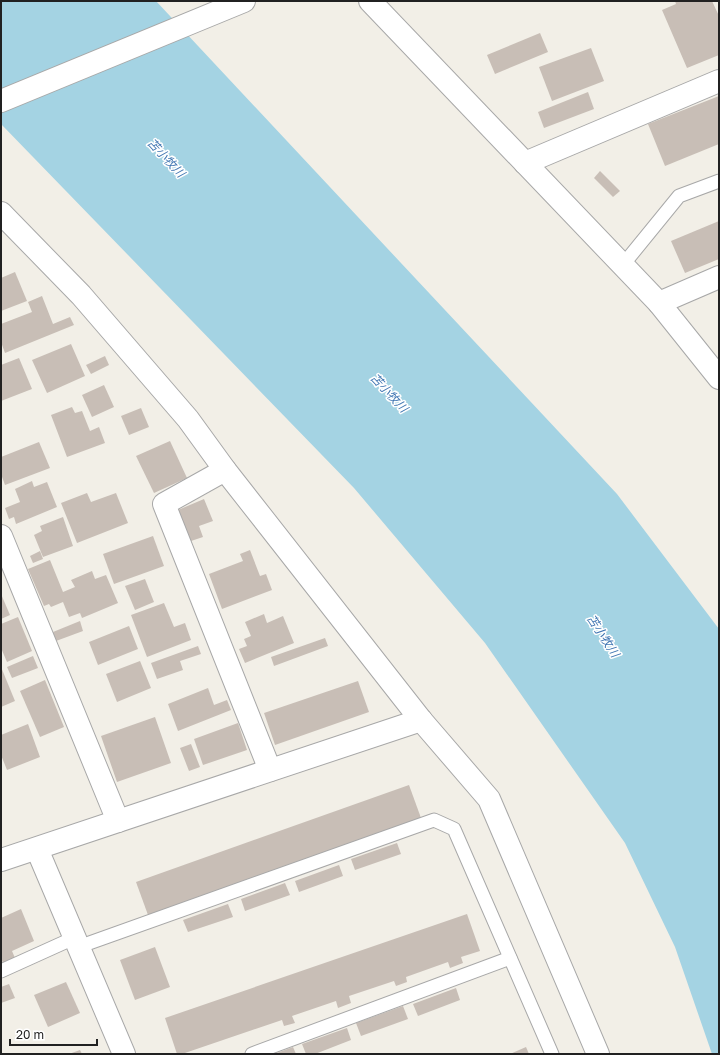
<svg xmlns="http://www.w3.org/2000/svg" width="720" height="1055" font-family="'Golos Text','Noto Sans JP',sans-serif">
<rect width="100%" height="100%" fill="#f2efe7"/>
<!-- water -->
<polygon fill="#a4d3e3" points="1,1 156,1 617,494 719,629 719,1054 712,1054 675,947 625,843 485,643 354,488 1,124"/>
<!-- building -->
<g fill="#c8beb6">
<polygon points="675,1 712,1 719,16 719,55 687,68 662,10 676,4"/>
<polygon points="540,33 548,52 495,74 487,55"/>
<polygon points="591,48 604,81 552,101 539,67"/>
<polygon points="588,92 594,109 544,128 538,112"/>
<polygon points="719,96 719,144 665,166 648,124"/>
<polygon points="600,171 620,191 613,197 594,178"/>
<polygon points="719,221 719,259 685,273 671,241"/>
<polygon points="15,272 27,301 1,311 1,278"/>
<polygon points="42,296 53,324 70,317 74,325 5,353 1,342 1,324 32,312 28,302"/>
<polygon points="71,344 85,376 47,393 32,360"/>
<polygon points="105,356 109,365 91,374 86,365"/>
<polygon points="19,358 32,389 1,401 1,365"/>
<polygon points="104,385 114,407 92,417 82,395"/>
<polygon points="72,407 75,413 82,411 90,431 99,427 105,443 67,457 51,415"/>
<polygon points="141,408 149,427 129,435 121,416"/>
<polygon points="170,441 187,478 154,493 136,456"/>
<polygon points="39,442 50,468 5,485 1,474 1,457"/>
<polygon points="32,481 34,487 47,482 57,507 16,524 14,517 9,519 5,508 20,502 15,489"/>
<polygon points="87,493 91,502 116,493 128,523 77,543 61,503"/>
<polygon points="204,499 213,521 199,526 203,537 191,541 178,510"/>
<polygon points="63,517 73,546 43,557 34,535 42,531 40,526"/>
<polygon points="153,536 164,566 114,584 103,554"/>
<polygon points="250,550 260,576 266,574 272,590 222,609 209,574 243,561 240,554"/>
<polygon points="40,551 43,559 33,563 30,556"/>
<polygon points="50,560 63,592 75,587 71,580 92,571 95,579 106,575 118,603 82,618 80,613 69,617 63,602 51,607 49,604 44,606 28,569"/>
<polygon points="145,579 154,602 135,610 125,586"/>
<polygon points="1,594 10,615 1,619"/>
<polygon points="164,603 174,627 185,623 191,640 147,657 131,615"/>
<polygon points="264,614 267,623 283,616 294,643 245,663 239,649 247,646 244,639 251,636 245,622"/>
<polygon points="18,617 32,651 7,662 1,648 1,624"/>
<polygon points="80,621 83,631 56,641 53,632"/>
<polygon points="129,626 138,649 98,665 89,642"/>
<polygon points="325,638 328,646 274,666 271,657"/>
<polygon points="198,646 201,654 180,661 183,670 157,679 151,663"/>
<polygon points="33,656 38,668 12,678 7,667"/>
<polygon points="140,661 151,688 117,702 106,674"/>
<polygon points="1,667 15,701 1,707"/>
<polygon points="45,680 64,727 40,737 20,691"/>
<polygon points="358,681 369,712 275,745 264,713"/>
<polygon points="208,688 214,705 227,700 231,710 178,731 168,704"/>
<polygon points="155,717 171,763 117,782 101,736"/>
<polygon points="238,723 247,750 203,765 194,739"/>
<polygon points="28,724 40,757 7,770 1,755 1,735"/>
<polygon points="191,744 200,767 189,771 180,748"/>
<polygon points="409,785 421,818 148,915 136,882"/>
<polygon points="397,843 401,854 355,870 351,859"/>
<polygon points="339,865 343,876 299,892 295,881"/>
<polygon points="285,883 290,895 245,911 241,899"/>
<polygon points="228,904 233,917 188,932 183,920"/>
<polygon points="21,909 34,941 12,951 15,958 3,963 1,959 1,918"/>
<polygon points="467,914 480,951 461,957 463,963 450,968 448,962 406,977 407,982 396,986 394,981 349,996 351,1003 338,1008 336,1001 292,1016 295,1023 284,1026 282,1020 182,1054 177,1054 165,1018"/>
<polygon points="155,947 170,987 135,1000 120,960"/>
<polygon points="66,982 80,1013 48,1027 34,995"/>
<polygon points="9,984 15,998 1,1003 1,987"/>
<polygon points="456,988 460,1000 418,1016 413,1004"/>
<polygon points="403,1006 408,1019 361,1036 356,1023"/>
<polygon points="347,1028 351,1040 315,1054 306,1054 302,1044"/>
<polygon points="293,1047 296,1054 274,1054"/>
<polygon points="526,1047 529,1054 510,1054"/>
<polygon points="80,1050 82,1054 69,1054"/>
</g>
<g fill="none" stroke-linecap="round" stroke-linejoin="round">
<!-- lane casing -->
<g stroke="#a8a8a8" stroke-width="15">
<g id="lane">
<polyline points="622,266 679,196 719,181"/>
<polyline points="78,947 434,820 454,829 552,1054"/>
<polyline points="1,971 74,938"/>
<polyline points="252,1054 510,958"/>
</g>
</g>
<!-- street casing -->
<g stroke="#a8a8a8" stroke-width="24">
<g id="street">
<polyline points="370,1 659,303 719,378"/>
<polyline points="1,101 244,1"/>
<polyline points="525,163 719,81"/>
<polyline points="1,213 81,295 188,419 225,470 421,720 489,799 598,1054"/>
<polyline points="659,303 719,277"/>
<polyline points="225,470 164,504 270,770"/>
<polyline points="1,536 118,821"/>
<polyline points="37,849 124,1054"/>
<polyline points="1,860 421,720"/>
</g>
</g>
<!-- lane -->
<use href="#lane" stroke="#fff" stroke-width="13"/>
<!-- street -->
<use href="#street" stroke="#fff" stroke-width="22"/>
</g>
<g text-anchor="middle" stroke-width="3" stroke-linejoin="round" paint-order="stroke">
<!-- water labels -->
<g font-size="12" font-style="italic" fill="#4076b2" stroke="#fff">
<text transform="translate(166 158) rotate(47)" y="4">苫小牧川</text>
<text transform="translate(389 393) rotate(47)" y="4">苫小牧川</text>
<text transform="translate(603 636) rotate(57)" y="4">苫小牧川</text>
</g>
</g>
<!-- border -->
<rect width="720" height="1055" fill="none" stroke="#212121" stroke-width="4"/>
<!-- scale -->
<path d="M10 1039v6h87v-6" fill="none" stroke="#212121" stroke-width="2"/>
<text x="16" y="1039" font-size="12" fill="#212121" stroke="#ffffff" stroke-width="3" paint-order="stroke">20 m</text>
</svg>
